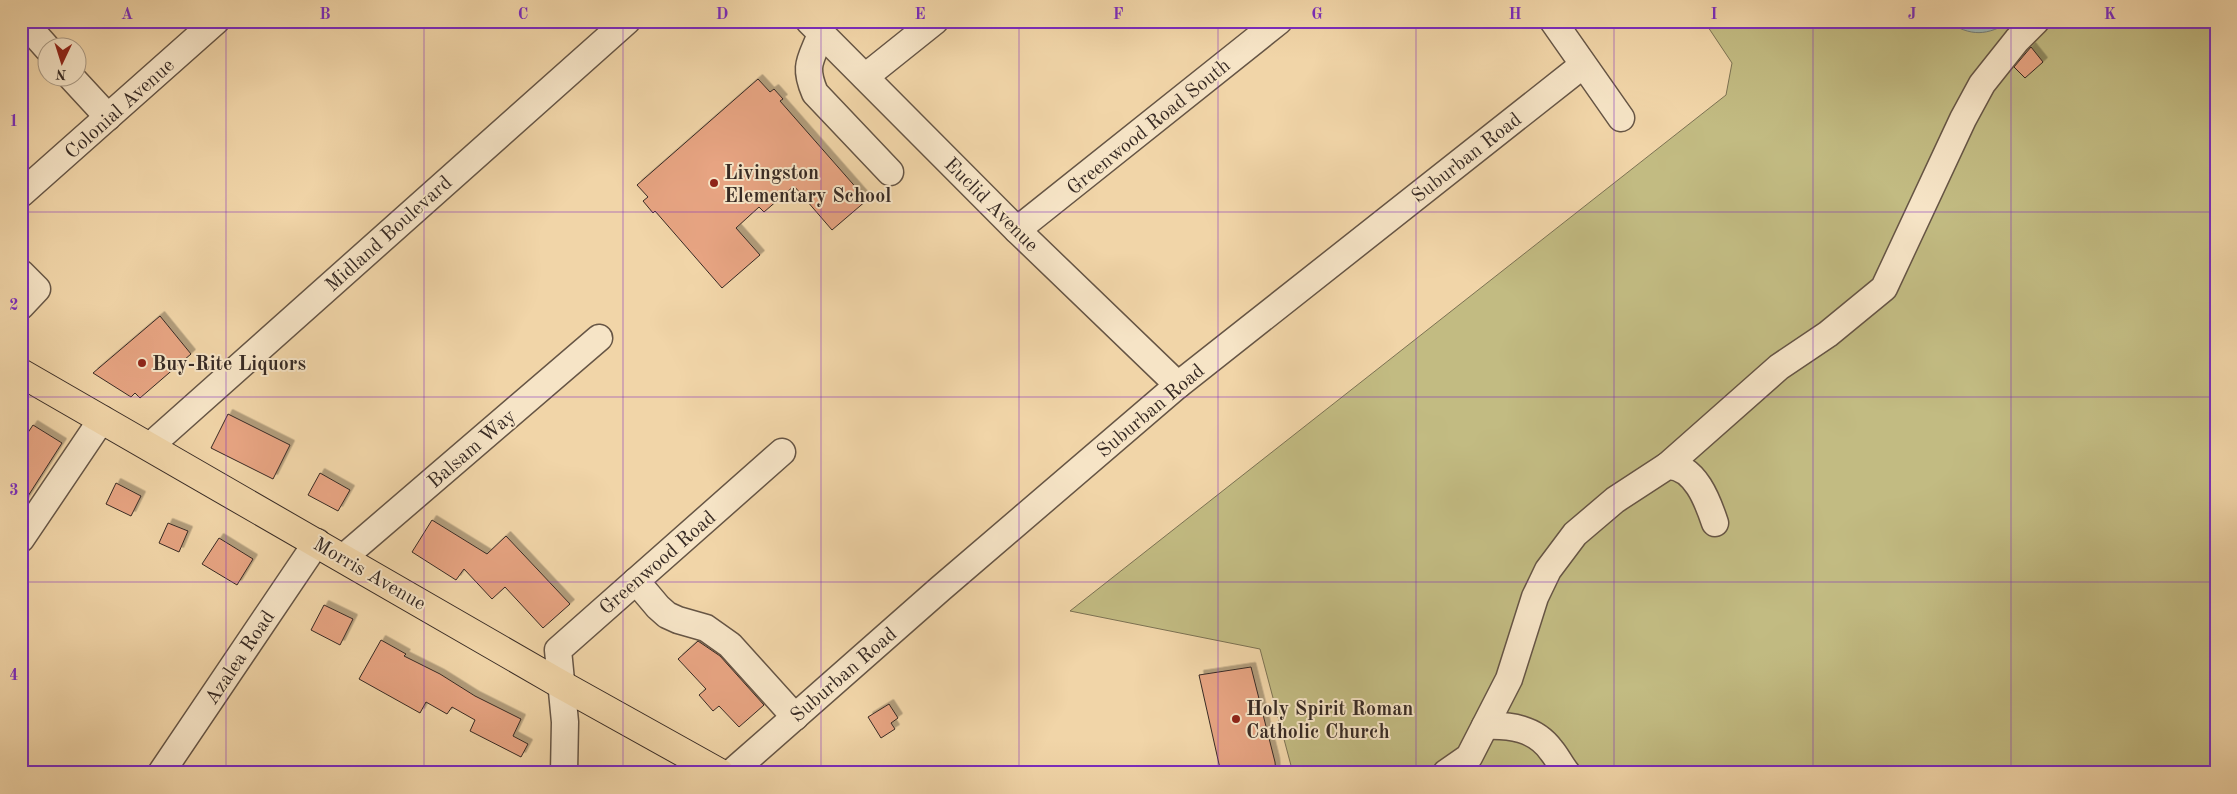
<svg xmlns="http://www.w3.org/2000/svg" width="2237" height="794" font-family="'Old Standard TT',serif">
<defs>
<filter id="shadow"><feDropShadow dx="4.5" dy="-4.5" stdDeviation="0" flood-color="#0004"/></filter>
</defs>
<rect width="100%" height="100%" fill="#f1d5a8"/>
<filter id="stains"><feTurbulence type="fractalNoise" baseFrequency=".004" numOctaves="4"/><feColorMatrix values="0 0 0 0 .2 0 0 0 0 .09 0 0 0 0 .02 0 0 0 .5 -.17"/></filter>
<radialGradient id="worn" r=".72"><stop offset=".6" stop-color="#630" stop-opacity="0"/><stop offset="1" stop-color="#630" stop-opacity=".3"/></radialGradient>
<!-- green -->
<polygon fill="#c2bb82" stroke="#7c7253" points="1704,21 2216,21 2216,773 1293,773 1260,649 1070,611 1726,95 1732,63"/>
<!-- water -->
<path fill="#9eb6b2" stroke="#757e79" d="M1946,21H2012C1986,36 1972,37 1946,21Z"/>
<!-- building -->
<g fill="#e7a482" stroke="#372a24" filter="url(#shadow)">
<polygon points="2031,47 2043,62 2025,78 2014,67"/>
<polygon points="758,79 770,92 774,89 783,99 780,101 867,200 832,230 794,186 764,212 759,207 736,228 760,255 722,288 655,211 653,213 643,201 648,197 637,185"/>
<polygon points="160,316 191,354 140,398 135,393 131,397 93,373"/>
<polygon points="228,414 290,445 273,479 211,448"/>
<polygon points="33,425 62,443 21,507 21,443"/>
<polygon points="320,473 350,490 338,511 308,495"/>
<polygon points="116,483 141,496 131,516 106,504"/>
<polygon points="432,520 487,554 506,536 570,604 543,628 505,587 492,599 464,569 456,580 412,552"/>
<polygon points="168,523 188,531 179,552 159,543"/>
<polygon points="219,538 253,559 237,585 202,564"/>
<polygon points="324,605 353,619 340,645 311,630"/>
<polygon points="381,640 406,654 404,656 440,674 475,696 521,719 513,736 528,744 521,757 470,731 475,720 452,707 447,714 426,702 420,713 359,679"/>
<polygon points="698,641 720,656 764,705 739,727 719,706 713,711 699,695 706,689 678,659"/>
<polygon points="1251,667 1275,762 1276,773 1221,773 1199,675"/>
<polygon points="889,704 898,718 891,723 895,729 881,738 868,717"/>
</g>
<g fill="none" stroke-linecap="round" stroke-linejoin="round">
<!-- minor casing -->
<g stroke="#665545" stroke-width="29">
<g id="minor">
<polyline points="23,21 48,49"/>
<polyline points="809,21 1017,230 1178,385"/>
<polyline points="1553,21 1621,118"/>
<path d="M821,34C811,60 803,65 815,93L890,172"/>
<polyline points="865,77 935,21"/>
<polyline points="72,78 108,117"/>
<polyline points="21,194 216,21"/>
<polyline points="1017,230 1279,21"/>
<polyline points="21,273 37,289 21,306"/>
<polyline points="150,446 627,21"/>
<polyline points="1667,466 1779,367 1828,334 1884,288 1963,119 1982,84 2017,40 2036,21"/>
<polyline points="21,539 102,419"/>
<polyline points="344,557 599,338"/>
<polyline points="636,581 658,607 667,615 678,620 706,628 730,645 795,717"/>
<path d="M1485,726C1510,725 1535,728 1551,750C1557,757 1561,766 1567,773"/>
<polyline points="161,773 317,542"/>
<polyline points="564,773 565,722 558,650 782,452"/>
<polyline points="731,773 940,589 1178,385 1583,65"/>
<path d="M1446,773L1469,757L1509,679L1535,597L1548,570L1575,534L1615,500L1667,466C1695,465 1708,502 1715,523"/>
</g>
</g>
<!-- major casing -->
<g stroke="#372a24" stroke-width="30">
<polyline id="major" points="21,373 562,685 720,773"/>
</g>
<!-- minor -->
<use href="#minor" stroke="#f6e4c6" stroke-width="26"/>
<!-- major -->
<use href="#major" stroke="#f1d5a8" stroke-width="28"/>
</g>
<!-- grid -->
<path fill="none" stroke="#7b2cbf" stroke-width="1" stroke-opacity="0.55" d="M226,21V773M424,21V773M623,21V773M821,21V773M1019,21V773M1218,21V773M1416,21V773M1614,21V773M1813,21V773M2011,21V773M21,212H2216M21,397H2216M21,582H2216"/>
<!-- markers -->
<g fill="#8f2418" stroke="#f6e4c6" stroke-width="2">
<circle cx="714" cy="183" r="5"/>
<circle cx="142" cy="363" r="5"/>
<circle cx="1236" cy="719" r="5"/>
</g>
<g text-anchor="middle" stroke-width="4" stroke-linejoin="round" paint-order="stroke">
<!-- street labels -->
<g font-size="20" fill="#372a24" stroke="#f6e4c6">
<text transform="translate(119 108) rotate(-42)" y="7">Colonial Avenue</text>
<text transform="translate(1148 126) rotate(-39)" y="7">Greenwood Road South</text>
<text transform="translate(1466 157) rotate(-38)" y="7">Suburban Road</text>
<text transform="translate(992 204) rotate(45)" y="7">Euclid Avenue</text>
<text transform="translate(388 233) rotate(-42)" y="7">Midland Boulevard</text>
<text transform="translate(1150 410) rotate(-40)" y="7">Suburban Road</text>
<text transform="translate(471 448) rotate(-41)" y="7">Balsam Way</text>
<text transform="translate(657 562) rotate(-41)" y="7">Greenwood Road</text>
<text transform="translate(370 573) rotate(30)" y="7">Morris Avenue</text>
<text transform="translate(239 657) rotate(-56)" y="7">Azalea Road</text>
<text transform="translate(843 674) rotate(-41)" y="7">Suburban Road</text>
</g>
<!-- poi labels -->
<g font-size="20" font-weight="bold" fill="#372a24" stroke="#f6e4c6" text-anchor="start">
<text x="724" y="179">Livingston<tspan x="724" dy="23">Elementary School</tspan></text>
<text x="152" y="370">Buy-Rite Liquors</text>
<text x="1246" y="715">Holy Spirit Roman<tspan x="1246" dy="23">Catholic Church</tspan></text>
</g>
</g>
<!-- margin -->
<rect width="2237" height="794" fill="none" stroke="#f1d5a8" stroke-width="55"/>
<!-- north arrow -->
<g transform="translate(62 62) rotate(184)"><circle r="24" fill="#f6e4c6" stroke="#aa9a85"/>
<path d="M0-4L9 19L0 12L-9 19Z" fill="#8f2418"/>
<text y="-8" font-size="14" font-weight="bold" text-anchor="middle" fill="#372a24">N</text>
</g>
<rect x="28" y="28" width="2182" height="738" fill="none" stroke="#7b2cbf" stroke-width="2"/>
<g font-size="16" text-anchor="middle" font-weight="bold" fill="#7b2cbf">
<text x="127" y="19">A</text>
<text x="325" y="19">B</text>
<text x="523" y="19">C</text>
<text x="722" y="19">D</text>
<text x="920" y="19">E</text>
<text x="1118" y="19">F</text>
<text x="1317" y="19">G</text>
<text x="1515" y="19">H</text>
<text x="1714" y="19">I</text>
<text x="1912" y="19">J</text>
<text x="2110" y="19">K</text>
<text x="14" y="126">1</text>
<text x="14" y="310">2</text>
<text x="14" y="495">3</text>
<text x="14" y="680">4</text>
</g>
<rect width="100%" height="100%" filter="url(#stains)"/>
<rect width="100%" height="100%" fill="url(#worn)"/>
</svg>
